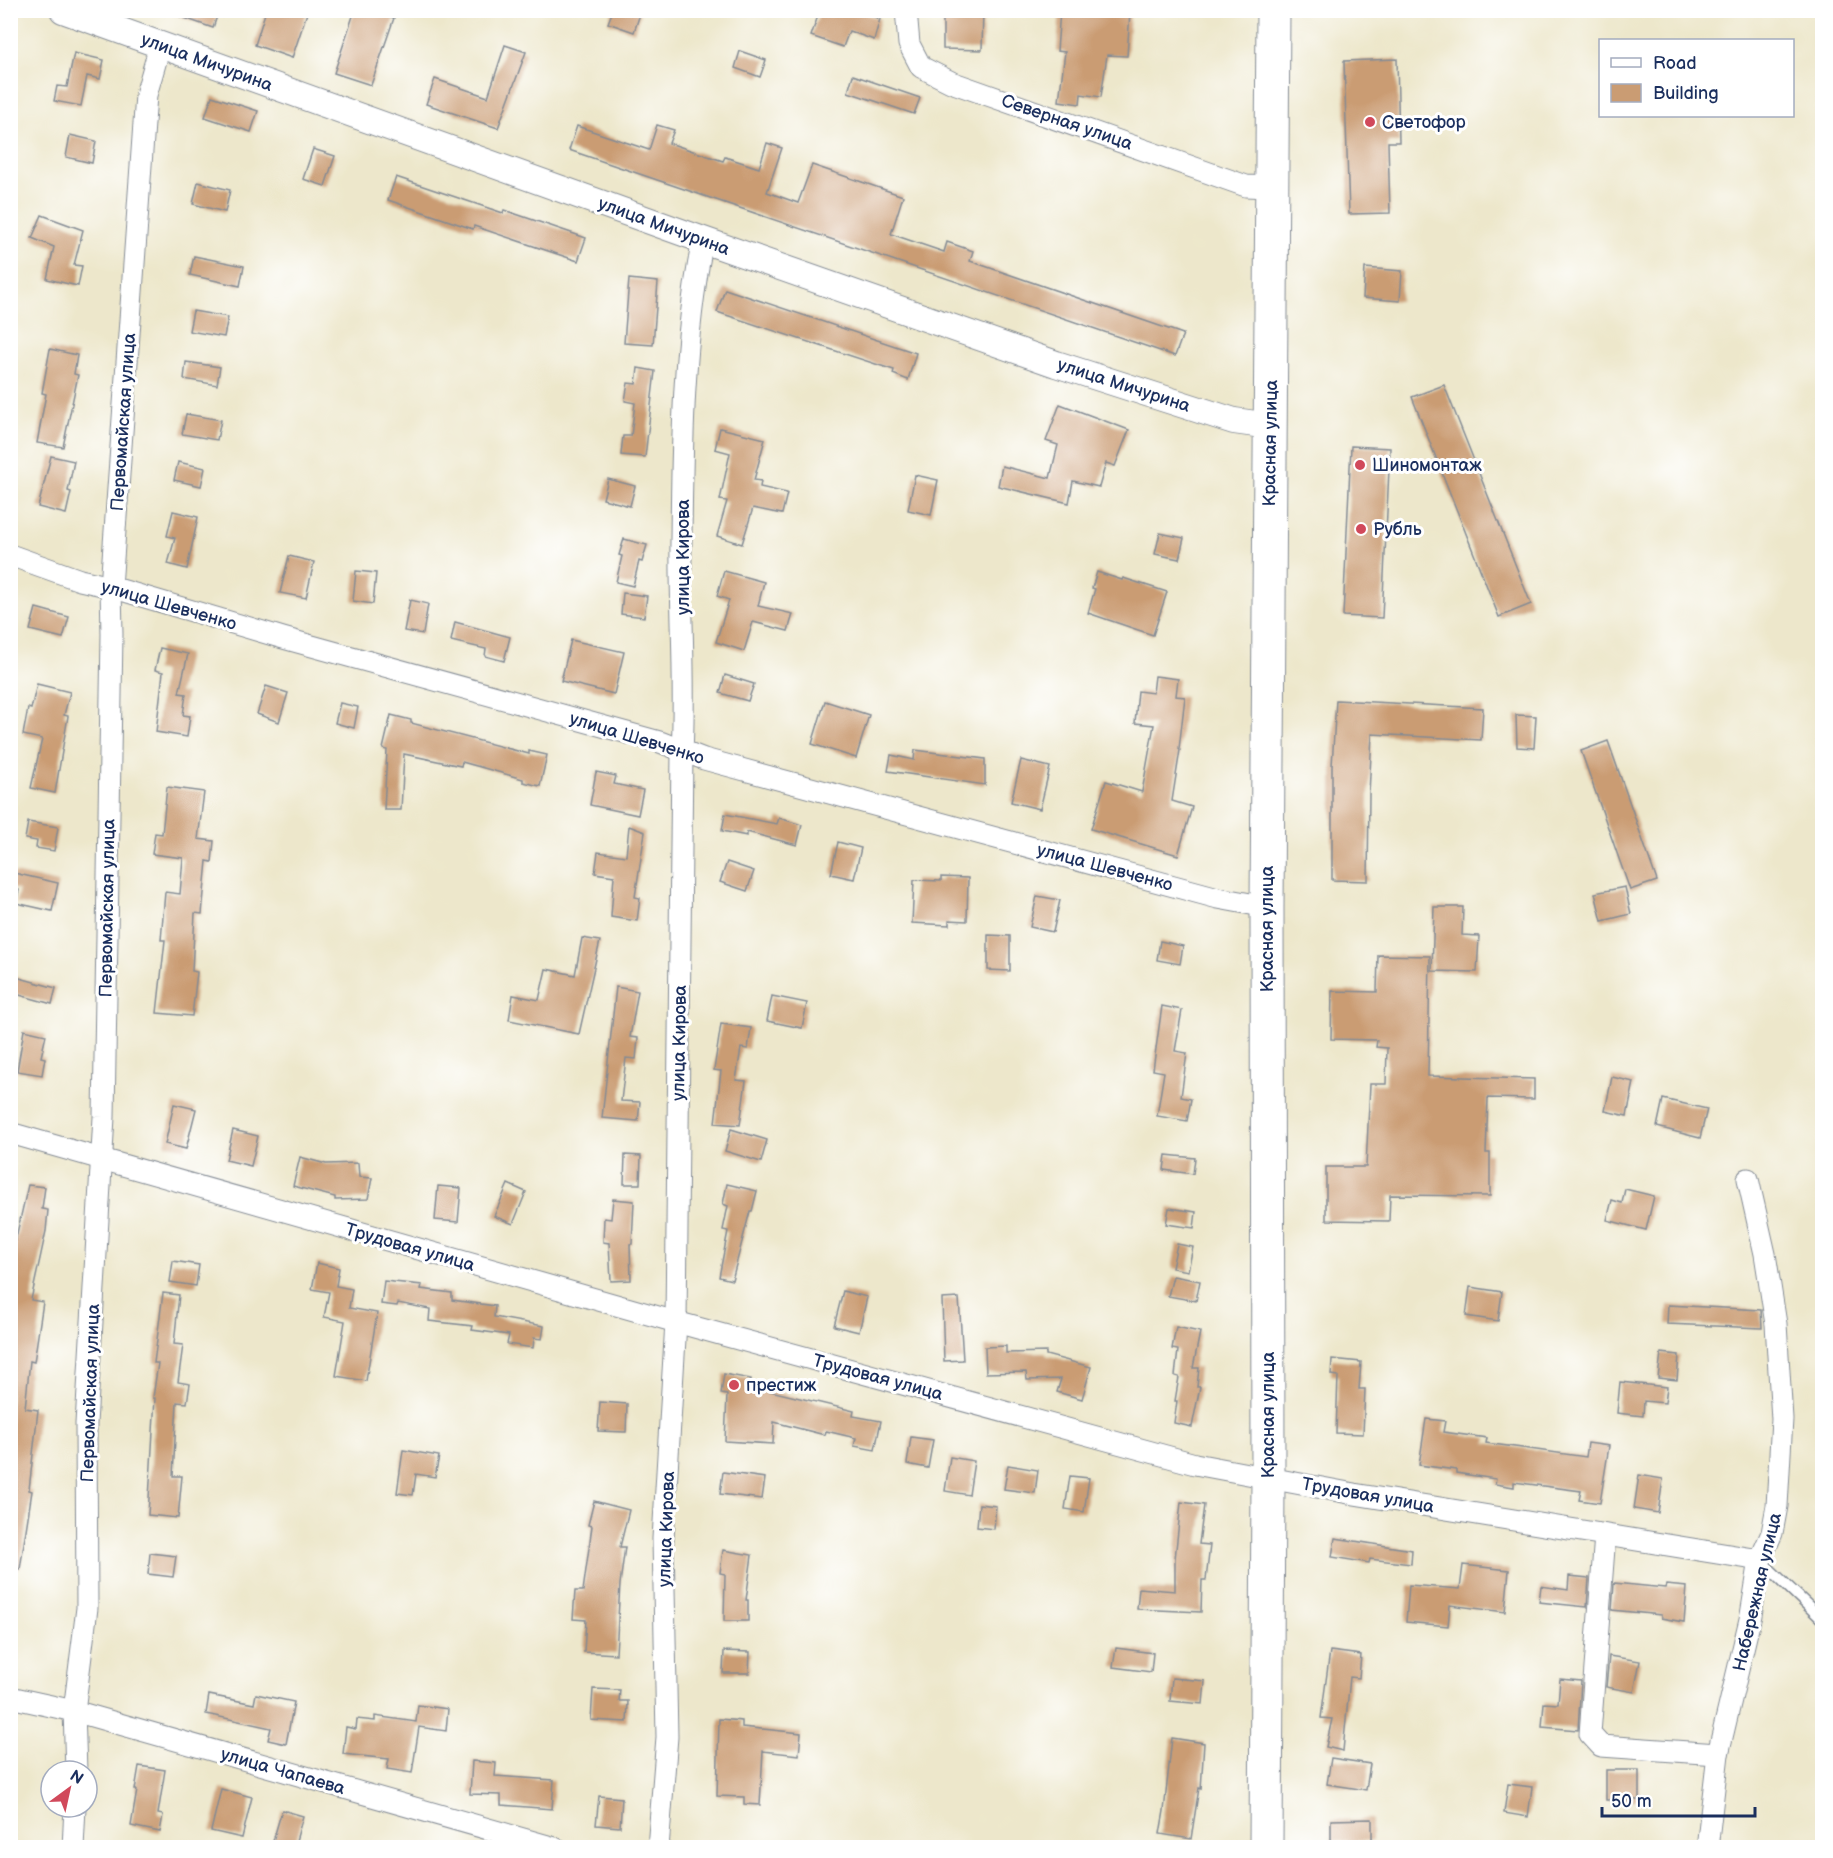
<svg xmlns="http://www.w3.org/2000/svg" width="1833" height="1858" font-family="'Balsamiq Sans',sans-serif">
<rect width="100%" height="100%" fill="#fff"/>
<filter id="ink" filterUnits="userSpaceOnUse"><feTurbulence type="fractalNoise" baseFrequency=".0167" numOctaves="2"/><feDisplacementMap in="SourceGraphic" scale="12" xChannelSelector="R" yChannelSelector="G"/><feConvolveMatrix kernelMatrix="1 2 1 2 8 2 1 2 1" color-interpolation-filters="sRGB"/></filter>
<filter id="wash" filterUnits="userSpaceOnUse"><feTurbulence type="fractalNoise" baseFrequency=".008" numOctaves="4" result="noise"/><feDisplacementMap in="SourceGraphic" scale="24" xChannelSelector="R" yChannelSelector="G"/><feGaussianBlur stdDeviation="1.35" result="paint"/><feColorMatrix in="noise" values="0 0 0 0 0 0 0 0 0 0 0 0 0 0 0 0 0 1.4 0 .05"/><feComposite in="paint" operator="in"/></filter>
<g filter="url(#wash)">
<rect width="100%" height="100%" fill="#ede7cb"/>
<g id="blocks">
<!-- building -->
<g fill="#ca9c73">
<polygon points="170,10 219,10 213,28 170,13"/>
<polygon points="266,10 308,10 292,58 255,45"/>
<polygon points="355,10 372,10 394,18 371,85 334,73"/>
<polygon points="613,10 631,10 640,14 634,32 608,23"/>
<polygon points="820,10 855,10 880,19 874,40 849,31 843,47 811,36"/>
<polygon points="943,10 983,10 982,50 943,49"/>
<polygon points="1060,10 1130,12 1127,56 1107,55 1101,97 1081,94 1080,104 1059,101 1065,52 1057,51"/>
<polygon points="505,45 526,52 498,128 426,104 435,79 488,97"/>
<polygon points="740,51 766,60 760,77 735,68"/>
<polygon points="74,53 104,60 100,79 87,76 81,106 54,101 57,86 67,87"/>
<polygon points="1397,59 1399,142 1388,142 1390,213 1349,214 1344,61"/>
<polygon points="853,75 920,98 914,114 848,92"/>
<polygon points="212,96 258,111 251,132 205,117"/>
<polygon points="657,125 674,130 669,143 723,161 725,157 759,168 767,143 782,148 767,192 798,203 812,165 903,196 891,234 944,252 947,242 973,251 970,261 1183,334 1175,356 569,150 577,126 649,150"/>
<polygon points="70,135 96,141 92,163 66,157"/>
<polygon points="313,149 335,156 325,186 303,179"/>
<polygon points="396,177 503,213 504,210 586,238 578,261 474,226 473,229 388,200"/>
<polygon points="198,182 230,190 225,212 193,204"/>
<polygon points="42,215 83,230 74,265 82,266 78,286 47,279 54,247 32,238"/>
<polygon points="194,256 244,266 240,286 190,275"/>
<polygon points="1365,268 1402,271 1400,301 1363,298"/>
<polygon points="629,279 658,282 653,345 624,343"/>
<polygon points="725,289 916,353 908,380 893,374 894,370 717,312"/>
<polygon points="193,311 228,317 224,337 189,331"/>
<polygon points="50,349 77,355 74,374 78,375 63,447 37,443 46,394 42,393"/>
<polygon points="186,362 220,367 217,385 184,379"/>
<polygon points="638,368 655,371 645,457 621,455 623,436 631,436 635,403 625,401 628,383 636,384"/>
<polygon points="1444,385 1531,604 1499,617 1412,397"/>
<polygon points="1060,404 1129,430 1115,466 1106,463 1099,487 1073,481 1069,503 998,486 1002,466 1050,478 1058,445 1046,441"/>
<polygon points="186,414 221,420 217,440 182,434"/>
<polygon points="720,428 765,439 754,480 761,481 760,487 787,493 782,514 753,508 742,544 717,536 727,501 720,500 730,453 715,449"/>
<polygon points="1351,446 1390,448 1382,618 1343,616"/>
<polygon points="51,456 74,461 68,491 71,492 66,514 38,507"/>
<polygon points="178,462 205,468 201,486 174,480"/>
<polygon points="915,475 938,480 931,515 908,510"/>
<polygon points="608,479 635,486 630,506 603,499"/>
<polygon points="173,511 198,517 187,569 168,564 175,538 167,536"/>
<polygon points="1160,533 1184,538 1179,559 1155,554"/>
<polygon points="624,539 647,545 642,562 639,561 633,586 616,582 622,556 619,555"/>
<polygon points="289,556 314,562 306,598 280,593"/>
<polygon points="356,571 376,573 373,604 353,601"/>
<polygon points="724,571 764,582 758,606 793,614 788,631 753,622 744,651 716,642 729,600 717,596"/>
<polygon points="1097,572 1122,580 1123,578 1167,592 1153,635 1088,613 1095,589 1092,588"/>
<polygon points="623,593 647,596 644,617 621,614"/>
<polygon points="410,600 428,604 423,634 404,631"/>
<polygon points="36,608 69,617 63,638 30,630"/>
<polygon points="455,622 510,637 504,661 485,656 486,649 451,641"/>
<polygon points="571,640 624,652 614,694 561,681"/>
<polygon points="160,648 188,654 179,693 186,694 183,715 190,716 187,737 156,732 163,672 155,670"/>
<polygon points="725,675 754,684 748,701 720,693"/>
<polygon points="1155,676 1178,679 1176,696 1185,697 1179,749 1180,750 1172,801 1192,807 1178,855 1091,829 1106,781 1142,792 1154,725 1135,723 1138,691 1153,693"/>
<polygon points="37,684 70,692 64,715 68,716 55,793 31,788 42,739 23,735 28,708 31,709"/>
<polygon points="266,686 288,693 279,722 257,714"/>
<polygon points="1336,700 1483,708 1481,740 1372,734 1369,794 1368,881 1332,880 1332,766"/>
<polygon points="825,701 869,715 856,758 812,744"/>
<polygon points="340,703 358,707 354,728 335,723"/>
<polygon points="391,715 411,720 411,723 529,754 529,751 547,755 540,786 523,782 523,779 462,762 461,766 404,754 401,810 384,810 387,750 383,749"/>
<polygon points="1516,715 1536,716 1534,748 1517,747"/>
<polygon points="1608,741 1657,881 1630,890 1581,751"/>
<polygon points="915,750 985,759 985,785 888,771 891,755 914,760"/>
<polygon points="1021,760 1050,767 1040,809 1011,802"/>
<polygon points="596,772 616,776 614,784 643,790 638,815 590,805"/>
<polygon points="167,787 204,792 198,839 214,841 212,862 207,861 202,914 195,913 192,971 197,972 192,1016 157,1013 165,940 161,940 165,892 180,894 183,858 152,854 155,833 162,834"/>
<polygon points="725,814 777,824 779,818 802,825 797,845 747,832 747,836 722,831"/>
<polygon points="28,822 58,827 54,851 36,848 37,841 25,839"/>
<polygon points="629,826 645,832 635,897 640,898 637,921 611,917 614,876 595,873 598,852 626,856"/>
<polygon points="838,842 861,848 854,879 831,874"/>
<polygon points="727,862 754,871 747,891 720,882"/>
<polygon points="14,873 58,883 52,911 16,903 19,890 11,888"/>
<polygon points="941,877 968,878 967,921 949,920 949,925 912,923 914,880 941,881"/>
<polygon points="1625,887 1631,914 1602,921 1595,893"/>
<polygon points="1037,896 1060,900 1053,932 1030,927"/>
<polygon points="1434,907 1463,907 1462,935 1479,936 1477,972 1432,971"/>
<polygon points="988,935 1010,936 1010,971 988,970"/>
<polygon points="582,938 600,941 579,1034 509,1020 513,995 539,1000 546,969 575,975"/>
<polygon points="1160,941 1183,946 1180,964 1157,960"/>
<polygon points="1378,955 1430,956 1428,1076 1534,1079 1534,1099 1488,1098 1486,1153 1490,1153 1490,1196 1390,1195 1389,1221 1326,1220 1326,1167 1366,1167 1370,1084 1386,1084 1387,1048 1376,1047 1377,1040 1331,1039 1332,991 1377,992"/>
<polygon points="16,977 56,988 52,1004 12,993"/>
<polygon points="616,987 638,991 630,1037 638,1038 636,1059 626,1058 621,1101 640,1102 638,1121 602,1118"/>
<polygon points="772,996 807,1003 802,1028 767,1021"/>
<polygon points="1162,1006 1182,1010 1175,1051 1187,1053 1181,1097 1191,1099 1187,1121 1157,1116 1164,1072 1153,1070"/>
<polygon points="721,1024 751,1028 748,1049 741,1048 736,1080 746,1081 740,1125 715,1123 721,1071 714,1070"/>
<polygon points="24,1030 46,1035 41,1057 45,1058 42,1075 17,1071"/>
<polygon points="1612,1077 1634,1082 1627,1116 1605,1111"/>
<polygon points="1663,1099 1707,1109 1700,1138 1657,1127"/>
<polygon points="174,1104 196,1109 186,1149 165,1144"/>
<polygon points="731,1129 767,1140 761,1162 725,1151"/>
<polygon points="233,1130 258,1136 251,1166 226,1160"/>
<polygon points="625,1155 641,1156 640,1184 624,1184"/>
<polygon points="1166,1155 1195,1158 1193,1174 1164,1170"/>
<polygon points="300,1157 326,1164 358,1163 359,1177 372,1178 368,1199 335,1200 335,1197 293,1186"/>
<polygon points="508,1184 526,1192 513,1224 494,1216"/>
<polygon points="727,1184 757,1191 752,1211 750,1211 732,1280 719,1277 728,1231 723,1230 728,1206 723,1204"/>
<polygon points="28,1185 45,1187 42,1209 48,1210 46,1231 31,1300 43,1302 34,1362 30,1361 25,1408 38,1410 29,1490 32,1491 20,1569 10,1568 10,1312 17,1278 10,1276 10,1264"/>
<polygon points="438,1186 461,1188 458,1222 435,1220"/>
<polygon points="1625,1189 1654,1196 1646,1230 1607,1220 1612,1200 1622,1203"/>
<polygon points="613,1199 634,1201 632,1244 630,1244 631,1280 611,1281 609,1243 603,1242 604,1218 611,1219"/>
<polygon points="1169,1208 1196,1212 1194,1228 1166,1224"/>
<polygon points="1177,1244 1193,1247 1188,1271 1172,1268"/>
<polygon points="173,1261 199,1265 196,1286 170,1282"/>
<polygon points="317,1263 339,1268 336,1286 352,1289 349,1308 377,1313 366,1381 336,1376 345,1321 324,1317 329,1292 312,1289"/>
<polygon points="1173,1276 1200,1281 1196,1301 1168,1296"/>
<polygon points="384,1281 422,1285 421,1289 452,1293 452,1300 495,1306 494,1317 544,1326 542,1339 534,1338 533,1348 507,1344 509,1335 472,1330 473,1326 429,1321 430,1309 398,1303 397,1306 381,1304"/>
<polygon points="1470,1287 1502,1292 1498,1321 1466,1316"/>
<polygon points="843,1291 867,1297 859,1332 834,1326"/>
<polygon points="163,1293 179,1295 174,1344 183,1345 178,1382 190,1384 187,1403 177,1402 173,1476 182,1476 178,1518 148,1515 155,1398 153,1398 158,1363 154,1363"/>
<polygon points="959,1298 963,1360 944,1361 942,1299"/>
<polygon points="1668,1305 1761,1310 1762,1328 1667,1324"/>
<polygon points="1176,1327 1200,1332 1193,1368 1199,1368 1197,1387 1200,1387 1192,1427 1174,1423 1177,1401 1175,1401 1179,1377 1175,1376 1178,1350 1172,1349"/>
<polygon points="1006,1346 1006,1353 1046,1352 1046,1355 1091,1367 1082,1399 1057,1392 1061,1379 1027,1380 1026,1372 986,1373 985,1347"/>
<polygon points="1661,1353 1679,1355 1677,1380 1658,1378"/>
<polygon points="1332,1359 1361,1362 1359,1389 1365,1389 1363,1434 1336,1433 1338,1376 1331,1375"/>
<polygon points="724,1374 751,1379 750,1386 854,1411 853,1416 881,1421 875,1450 854,1446 856,1438 826,1431 825,1435 774,1422 773,1444 725,1441 727,1395 721,1394"/>
<polygon points="1620,1382 1667,1387 1665,1403 1644,1401 1643,1416 1617,1413"/>
<polygon points="600,1402 627,1404 626,1432 598,1431"/>
<polygon points="1426,1419 1445,1421 1443,1432 1487,1438 1486,1443 1586,1457 1588,1443 1609,1446 1600,1503 1579,1500 1581,1491 1514,1482 1514,1487 1495,1484 1496,1479 1456,1473 1456,1470 1419,1465"/>
<polygon points="911,1437 933,1440 928,1468 907,1464"/>
<polygon points="403,1450 439,1456 435,1477 416,1474 413,1495 397,1493"/>
<polygon points="950,1457 974,1461 969,1495 945,1491"/>
<polygon points="1008,1465 1038,1470 1035,1493 1004,1489"/>
<polygon points="723,1472 765,1478 762,1499 720,1494"/>
<polygon points="1639,1475 1663,1479 1658,1513 1634,1509"/>
<polygon points="1070,1476 1089,1478 1084,1512 1065,1509"/>
<polygon points="594,1501 629,1510 620,1547 625,1547 620,1584 616,1654 584,1652 586,1620 573,1619 575,1591 583,1591 592,1526 588,1525"/>
<polygon points="1181,1502 1204,1505 1199,1544 1210,1545 1206,1580 1202,1580 1201,1612 1137,1609 1139,1588 1175,1591 1175,1559"/>
<polygon points="979,1504 996,1506 994,1529 977,1527"/>
<polygon points="1335,1538 1412,1550 1411,1564 1370,1559 1369,1563 1332,1557"/>
<polygon points="723,1550 752,1555 746,1600 748,1600 748,1621 724,1621 725,1574 720,1573"/>
<polygon points="150,1553 176,1556 173,1577 148,1574"/>
<polygon points="1463,1565 1509,1570 1505,1612 1450,1605 1448,1626 1406,1622 1409,1585 1460,1589"/>
<polygon points="1569,1576 1589,1578 1587,1607 1539,1602 1541,1586 1568,1590"/>
<polygon points="1614,1583 1665,1588 1666,1585 1687,1587 1684,1622 1661,1618 1661,1615 1612,1610"/>
<polygon points="1116,1648 1153,1653 1151,1672 1113,1667"/>
<polygon points="724,1651 750,1652 749,1673 723,1673"/>
<polygon points="1330,1651 1361,1655 1359,1678 1350,1677 1343,1751 1326,1747 1332,1719 1321,1718"/>
<polygon points="1609,1656 1640,1661 1634,1692 1606,1687"/>
<polygon points="1172,1678 1205,1681 1203,1704 1170,1701"/>
<polygon points="1560,1679 1581,1681 1578,1730 1542,1727 1544,1703 1558,1704"/>
<polygon points="593,1689 620,1690 619,1701 628,1701 627,1722 591,1720"/>
<polygon points="256,1694 294,1702 286,1744 268,1740 271,1728 206,1714 209,1695 254,1704"/>
<polygon points="418,1705 448,1709 446,1731 419,1727 412,1773 387,1769 389,1759 343,1754 346,1727 356,1729 357,1719 375,1721 375,1716 416,1722"/>
<polygon points="719,1719 742,1721 742,1727 801,1733 799,1755 763,1751 760,1805 744,1804 744,1797 717,1796"/>
<polygon points="1172,1738 1204,1743 1201,1789 1199,1788 1191,1839 1160,1834 1164,1811"/>
<polygon points="1331,1758 1370,1764 1366,1790 1327,1784"/>
<polygon points="472,1761 496,1763 495,1776 554,1780 552,1809 501,1805 501,1795 470,1794"/>
<polygon points="139,1766 165,1770 158,1814 163,1815 160,1832 131,1826 137,1790 135,1790"/>
<rect x="1606" y="1770" width="33" height="30"/>
<polygon points="1508,1784 1532,1787 1528,1817 1504,1813"/>
<polygon points="221,1789 252,1797 242,1838 211,1831"/>
<polygon points="599,1796 622,1798 620,1827 596,1825"/>
<polygon points="282,1810 303,1816 294,1848 271,1848"/>
<polygon points="1372,1819 1372,1841 1331,1841 1331,1820"/>
</g>
</g>
</g>
<g filter="url(#ink)">
<use href="#blocks" fill-opacity="0" stroke="#848b94" stroke-width="1.5"/>
<g fill="none" stroke-linecap="round" stroke-linejoin="round">
<!-- service casing -->
<g stroke="#848b94" stroke-width="13">
<polyline id="service" points="1760,1560 1822,1619"/>
</g>
<!-- minor casing -->
<g stroke="#848b94" stroke-width="23">
<g id="minor">
<polyline points="906,10 909,44 921,67 951,82 1246,186 1272,187"/>
<polyline points="10,555 80,580 111,587 283,638 660,742 704,759 1218,898 1267,907"/>
<polyline points="10,1133 676,1322 1195,1464 1354,1494 1760,1560"/>
<polyline points="1605,1535 1590,1734 1601,1746 1718,1754"/>
<polyline points="10,1697 74,1711 555,1848"/>
<polyline points="76,1771 74,1711 87,1608 86,1424 104,1117 112,634 111,587 146,95 160,46"/>
<polyline points="73,1848 75,1807"/>
<path d="M658,1848L667,1737L663,1539L676,1322L682,751C686,681 680,611 681,541C682,441 683,338 703,240"/>
<polyline points="1707,1848 1718,1754 1751,1615 1760,1560 1772,1533 1777,1506 1782,1419 1776,1324 1765,1254 1748,1179"/>
</g>
</g>
<!-- tertiary casing -->
<g stroke="#848b94" stroke-width="28">
<polyline id="tertiary" points="63,10 703,240 1056,364 1234,421 1270,426"/>
</g>
<!-- primary casing -->
<g stroke="#848b94" stroke-width="35">
<polyline id="primary" points="1266,1848 1268,1478 1267,907 1273,10"/>
</g>
<!-- service -->
<use href="#service" stroke="#fff" stroke-width="10"/>
<!-- minor -->
<use href="#minor" stroke="#fff" stroke-width="21"/>
<!-- tertiary -->
<use href="#tertiary" stroke="#fff" stroke-width="26"/>
<!-- primary -->
<use href="#primary" stroke="#fff" stroke-width="33"/>
</g>
</g>
<!-- markers -->
<g fill="#d1495b" stroke="#fff" stroke-width="2">
<circle cx="1370" cy="122" r="6"/>
<circle cx="1360" cy="465" r="6"/>
<circle cx="1361" cy="529" r="6"/>
<circle cx="734" cy="1385" r="6"/>
</g>
<g text-anchor="middle" stroke-width="6" stroke-linejoin="round" paint-order="stroke">
<!-- street labels -->
<g font-size="18" fill="#1b2f5e" stroke="#fff">
<text transform="translate(207 62) rotate(20)" y="6">улица Мичурина</text>
<text transform="translate(1067 122) rotate(19)" y="6">Северная улица</text>
<text transform="translate(664 226) rotate(20)" y="6">улица Мичурина</text>
<text transform="translate(1124 385) rotate(18)" y="6">улица Мичурина</text>
<text transform="translate(123 422) rotate(-86)" y="6">Первомайская улица</text>
<text transform="translate(1270 443) rotate(-89)" y="6">Красная улица</text>
<text transform="translate(683 557) rotate(-90)" y="6">улица Кирова</text>
<text transform="translate(169 605) rotate(16)" y="6">улица Шевченко</text>
<text transform="translate(637 738) rotate(17)" y="6">улица Шевченко</text>
<text transform="translate(1105 867) rotate(15)" y="6">улица Шевченко</text>
<text transform="translate(107 908) rotate(-89)" y="6">Первомайская улица</text>
<text transform="translate(1267 929) rotate(-90)" y="6">Красная улица</text>
<text transform="translate(679 1043) rotate(-89)" y="6">улица Кирова</text>
<text transform="translate(410 1247) rotate(16)" y="6">Трудовая улица</text>
<text transform="translate(878 1377) rotate(15)" y="6">Трудовая улица</text>
<text transform="translate(90 1393) rotate(-88)" y="6">Первомайская улица</text>
<text transform="translate(1268 1415) rotate(-90)" y="6">Красная улица</text>
<text transform="translate(1368 1495) rotate(10)" y="6">Трудовая улица</text>
<text transform="translate(666 1529) rotate(-88)" y="6">улица Кирова</text>
<text transform="translate(1757 1592) rotate(-77)" y="6">Набережная улица</text>
<text transform="translate(283 1771) rotate(16)" y="6">улица Чапаева</text>
</g>
<!-- poi labels -->
<g font-size="18" fill="#1b2f5e" stroke="#fff" text-anchor="start">
<text x="1382" y="128">Светофор</text>
<text x="1372" y="471">Шиномонтаж</text>
<text x="1373" y="535">Рубль</text>
<text x="746" y="1391">престиж</text>
</g>
</g>
<!-- margin -->
<rect width="1833" height="1858" fill="none" stroke="#fff" stroke-width="36"/>
<!-- legend -->
<rect x="1599" y="39" width="195" height="78" fill="#ffffff" stroke="#a4acbf" stroke-width="1.5"/>
<rect x="1611" y="58" width="30" height="9" fill="#ffffff" stroke="#a4acbf" stroke-width="1.5"/>
<text x="1653" y="69" font-size="18" fill="#1b2f5e">Road</text>
<rect x="1611" y="84" width="30" height="18" fill="#ca9c73" stroke="#a4acbf" stroke-width="1.5"/>
<text x="1653" y="99" font-size="18" fill="#1b2f5e">Building</text>
<!-- north arrow -->
<g transform="translate(69 1789) rotate(33)"><circle r="28" fill="#ffffff" stroke="#a4acbf" stroke-width="1.5"/>
<path d="M0-4.5L10 22L0 15L-10 22Z" fill="#d1495b"/>
<text y="-9" font-size="16" font-weight="bold" text-anchor="middle" fill="#1b2f5e">N</text>
</g>
<!-- scale -->
<path d="M1602 1807v9h153v-9" fill="none" stroke="#1b2f5e" stroke-width="3"/>
<text x="1611" y="1807" font-size="18" fill="#1b2f5e" stroke="#ffffff" stroke-width="4.5" paint-order="stroke">50 m</text>
</svg>
